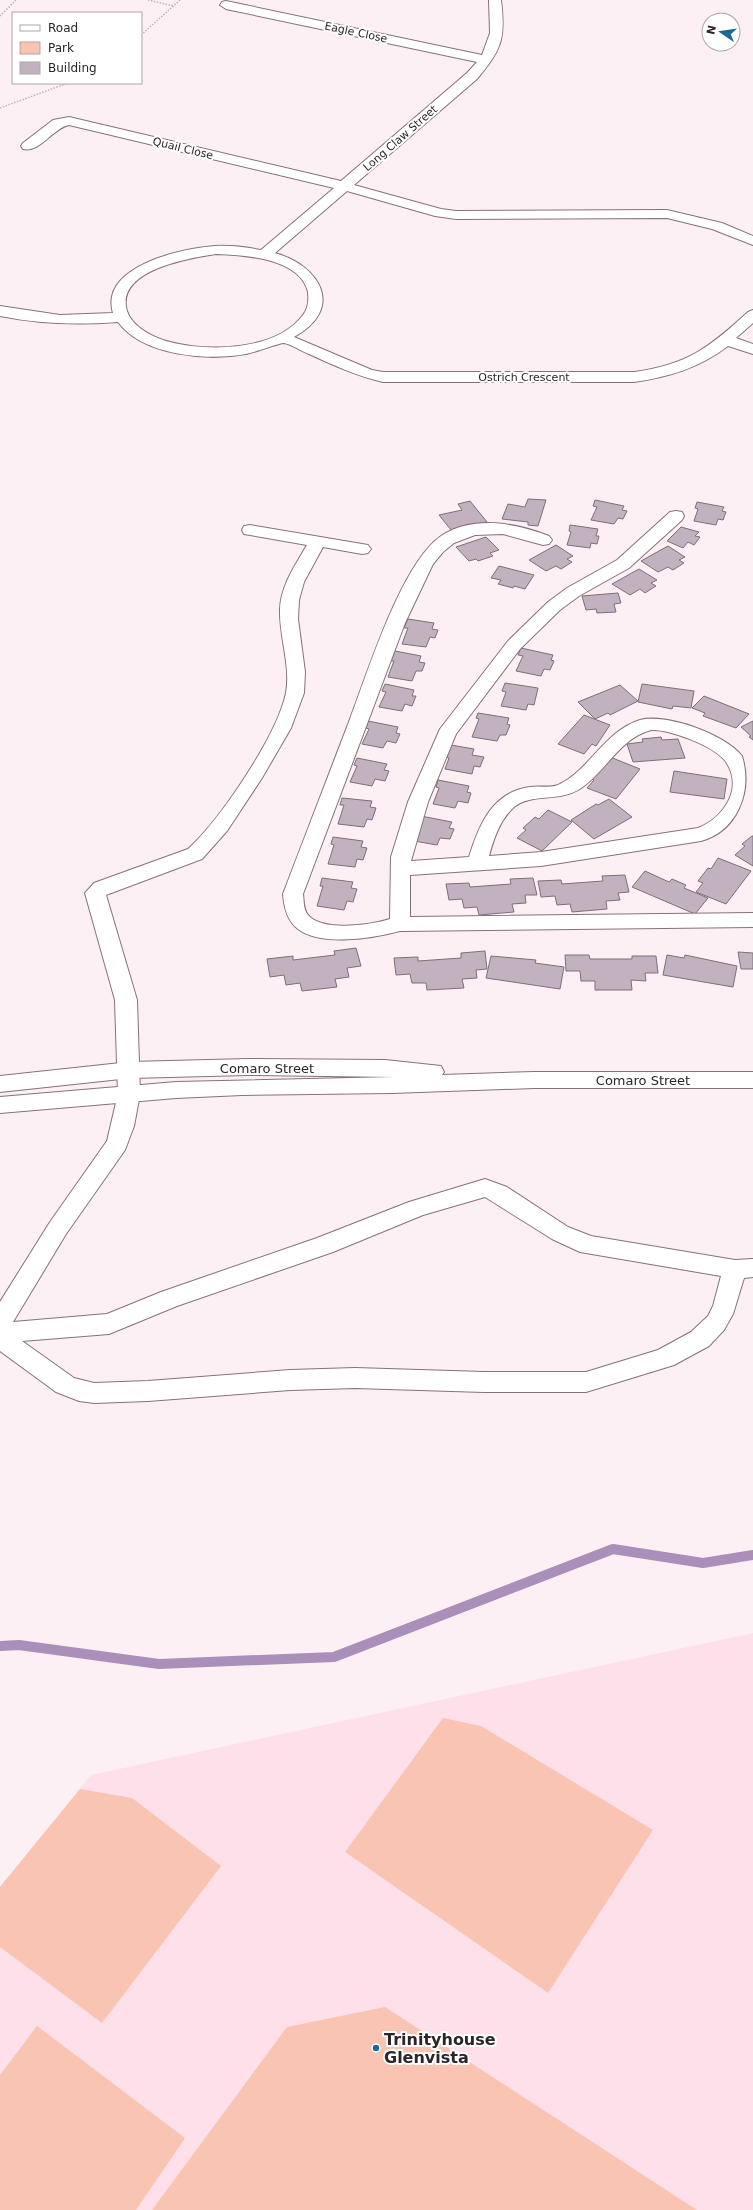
<svg xmlns="http://www.w3.org/2000/svg" width="753" height="2210" font-family="'DejaVu Sans',sans-serif">
<rect width="100%" height="100%" fill="#fdf0f4"/>
<!-- built -->
<polygon fill="#fee0ea" points="753,1633 753,2210 0,2210 0,1887 91,1775"/>
<!-- green -->
<g fill="#fac4b2">
<polygon points="443,1718 481,1726 653,1830 548,1993 345,1852"/>
<polygon points="80,1789 132,1798 221,1866 102,2023 0,1947 0,1887"/>
<polygon points="385,2007 697,2210 152,2210 287,2027"/>
<polygon points="37,2026 185,2138 136,2210 0,2210 0,2075"/>
</g>
<g fill="none" stroke-linecap="round" stroke-linejoin="round">
<!-- stream -->
<polyline stroke="#a98fba" stroke-width="10" points="0,1646 19,1645 159,1664 334,1657 613,1549 703,1563 753,1555"/>
</g>
<!-- building -->
<g fill="#c2b2bf" stroke="#7d6e7a">
<polygon points="528,499 546,500 538,526 528,525 528,522 502,519 508,504 525,507"/>
<polygon points="595,500 624,506 622,510 627,511 623,519 618,518 614,524 591,520 597,507 593,506"/>
<polygon points="470,501 487,522 451,530 439,515 462,510 458,504"/>
<polygon points="697,502 724,507 722,511 726,512 723,520 718,519 716,525 694,521 698,509 695,508"/>
<polygon points="570,525 598,529 596,536 599,536 597,544 591,543 590,548 567,545 571,532 569,531"/>
<polygon points="681,527 699,532 695,536 700,537 694,545 688,542 683,548 667,541"/>
<polygon points="486,537 499,550 490,553 493,556 478,561 476,559 469,561 456,547"/>
<polygon points="556,545 573,556 567,559 572,562 561,569 556,566 546,571 529,560"/>
<polygon points="668,546 685,557 679,560 684,563 673,570 668,567 658,572 641,561"/>
<polygon points="499,566 534,575 525,589 514,586 513,588 498,584 501,580 491,578"/>
<polygon points="639,569 657,580 651,583 656,586 645,593 640,589 630,595 612,584"/>
<polygon points="618,593 621,603 614,604 616,612 597,613 596,609 586,610 582,596"/>
<polygon points="408,619 434,623 432,629 438,630 435,638 430,637 426,647 402,644 408,628 404,628"/>
<polygon points="521,648 553,655 551,660 554,661 550,670 544,669 541,676 516,671 523,656 518,655"/>
<polygon points="395,651 421,656 419,662 425,663 422,671 416,671 412,681 388,677 394,661 391,661"/>
<polygon points="505,683 538,688 534,705 528,704 526,710 501,706 506,692 502,691"/>
<polygon points="385,684 414,690 412,696 416,696 412,706 405,704 402,711 379,707 386,692 382,691"/>
<polygon points="642,684 694,691 691,708 673,706 672,709 638,702"/>
<polygon points="620,685 638,701 610,715 608,713 595,719 578,702"/>
<polygon points="704,696 749,714 736,728 703,716 705,713 692,708"/>
<polygon points="478,713 509,718 507,724 510,725 506,735 500,735 497,741 472,737 479,719 476,718"/>
<polygon points="584,715 610,725 596,746 592,744 584,754 558,744"/>
<polygon points="368,721 398,727 396,733 400,734 396,743 387,741 383,748 362,744 369,729 366,728"/>
<polygon points="753,721 753,740 749,737 751,736 741,727"/>
<polygon points="661,737 662,740 678,739 685,758 633,762 627,744 643,742 642,739"/>
<polygon points="451,745 474,749 472,755 484,757 480,767 474,766 472,774 445,769 449,758 446,757"/>
<polygon points="610,757 640,769 616,799 587,788 594,780 589,778"/>
<polygon points="357,758 387,764 384,770 389,771 385,781 375,779 372,786 350,782 357,766 354,765"/>
<polygon points="674,771 727,779 724,799 670,792"/>
<polygon points="438,780 469,786 467,792 471,793 468,803 458,801 455,808 433,804 439,788 436,787"/>
<polygon points="342,798 372,801 370,807 376,808 372,820 367,819 364,827 338,824 344,805 340,805"/>
<polygon points="609,799 632,817 594,839 571,820 596,804 598,805"/>
<polygon points="548,810 572,822 542,851 517,838 526,830 523,828 535,817 539,819"/>
<polygon points="421,816 452,822 449,828 454,829 450,839 440,838 437,845 414,841"/>
<polygon points="752,836 753,836 753,866 735,855 745,846 742,844"/>
<polygon points="333,837 363,841 361,847 367,848 363,860 357,859 355,867 328,864 334,845 331,844"/>
<polygon points="718,858 751,871 726,904 696,892 703,883 698,881 708,868 711,869"/>
<polygon points="645,871 669,882 672,879 686,885 684,888 708,898 695,914 632,887"/>
<polygon points="625,875 629,892 618,893 620,900 606,901 607,909 572,912 570,904 557,905 555,896 541,897 538,881 561,880 562,884 603,881 602,876"/>
<polygon points="322,878 353,882 351,888 357,889 353,902 347,901 344,910 317,906 323,886 320,886"/>
<polygon points="533,878 537,895 525,895 526,903 512,904 514,912 479,915 477,907 464,908 462,899 449,900 446,884 469,883 470,887 511,884 510,879"/>
<polygon points="356,948 361,966 347,968 349,977 335,979 337,987 302,991 300,983 286,985 284,975 270,977 267,959 293,956 293,960 335,955 334,951"/>
<polygon points="485,951 487,969 476,970 477,978 462,979 464,988 427,990 426,983 412,983 410,974 396,975 394,958 418,957 418,961 461,958 461,953"/>
<polygon points="738,952 753,953 753,969 741,969"/>
<polygon points="565,955 589,955 590,959 632,959 632,956 656,956 658,973 645,973 646,981 631,980 632,990 595,990 595,981 581,981 580,971 566,971"/>
<polygon points="667,955 684,958 685,955 737,966 733,987 663,975"/>
<polygon points="491,956 536,960 535,963 564,967 560,989 486,978"/>
</g>
<g fill="none" stroke-linecap="round" stroke-linejoin="round">
<!-- minor casing -->
<g stroke="#857279" stroke-width="2">
<g id="minor">
<path d="M489,0H501C506,40 501,50 477,79L354,185L441,209L456,211L667,210L722,223L753,236V245L712,229L667,218L456,219L435,216L347,191L275,253C321,266 345,309 294,337L372,370L383,372H634C687,365 710,347 748,312L753,310V323L736,338L753,344V354L728,346C699,368 669,377 634,382H383C357,376 333,365 309,354C301,351 291,344 284,343C279,343 253,353 246,354C207,361 143,356 118,322C78,325 39,324 0,316V306L60,315L113,313C99,266 183,248 215,246C230,245 246,247 261,250L334,188L69,125C53,128 40,153 23,149L21,146L23,143L53,120L69,117L341,181L467,73L477,62L226,9L220,5L222,2L226,1L482,55L490,33ZM216,254C244,255 300,258 308,292C309,300 308,309 303,315C276,351 209,352 170,342C154,338 132,327 127,311C115,270 190,258 216,254Z"/>
<path d="M676,511L682,512L684,516L682,520L629,568L579,596L560,610L520,649L456,734L428,802L411,861L469,857C479,825 492,792 530,787C540,785 551,789 560,784C591,768 605,731 640,720C666,713 725,734 742,756C753,792 737,831 701,841L541,866L410,875V917L753,913V927L400,931C374,938 321,947 298,929C287,921 284,907 283,894C305,836 328,777 350,719C368,672 401,564 441,536C473,515 516,523 549,536L552,540L549,544L543,545L503,534L475,535L454,543L443,552L433,564L405,623L303,894C304,901 303,909 308,915C322,932 370,925 390,919L391,857L408,802L440,729L508,641L548,602L567,588L617,560L670,512ZM651,730C669,729 715,746 726,762C744,789 723,818 698,828L541,852L489,856C494,838 500,820 514,807C531,793 558,802 578,790C605,774 618,739 651,730Z"/>
<path d="M250,525L362,544L368,545L371,549L368,553L362,554L323,547L304,582L299,600L298,619L305,672L304,693L291,728L262,778L227,831L202,859L106,895L137,1000L140,1094L134,1126L125,1150L66,1234L13,1322L107,1314L161,1292L317,1238L409,1202L485,1179L507,1187L568,1227L591,1236L735,1260L753,1259V1277L744,1278L733,1314L724,1330L709,1346L674,1365L586,1392H484L355,1388L290,1390L148,1401L94,1403L79,1401L56,1392L0,1351V1302L50,1222L107,1141L118,1094L115,1000L85,893L94,883L188,849C220,820 277,736 286,693C291,665 279,637 280,609C281,585 296,564 307,545L244,534L242,530L244,526ZM485,1197L552,1239L580,1252L721,1276L713,1306L708,1316L691,1332L658,1350L586,1372H484L355,1368L290,1370L148,1381L94,1383L74,1378L22,1341L109,1334L177,1306L333,1252L423,1215Z"/>
</g>
</g>
<!-- tertiary casing -->
<g stroke="#857279" stroke-width="2">
<polygon id="tertiary" points="248,1059 385,1060 441,1066 444,1072 442,1075 534,1072 753,1072 753,1088 534,1088 392,1093 242,1095 176,1098 0,1113 0,1097 176,1082 394,1077 248,1075 130,1078 0,1092 0,1076 130,1062"/>
</g>
<!-- path -->
<g stroke="#bdb2b5" stroke-width="1.5" stroke-dasharray="1.5 1.5" stroke-linecap="butt">
<polyline points="148,0 174,6"/>
<polyline points="0,16 16,0"/>
<polyline points="141,35 180,0"/>
<polyline points="0,108 68,83"/>
</g>
<!-- minor -->
<use href="#minor" fill="#fff" fill-rule="evenodd"/>
<!-- tertiary -->
<use href="#tertiary" fill="#fff" fill-rule="evenodd"/>
</g>
<!-- markers -->
<circle fill="#1a699b" stroke="#fff" stroke-width="1.5" cx="376" cy="2048" r="4"/>
<g text-anchor="middle" stroke-width="4" stroke-linejoin="round" paint-order="stroke">
<!-- far-street labels -->
<g font-size="11" fill="#2c2427" stroke="#fff">
<text transform="translate(356 32) rotate(12)" y="4">Eagle Close</text>
<text transform="translate(400 138) rotate(-41)" y="4">Long Claw Street</text>
<text transform="translate(183 148) rotate(14)" y="4">Quail Close</text>
<text x="524" y="381">Ostrich Crescent</text>
</g>
<!-- street labels -->
<g font-size="13" fill="#2c2427" stroke="#fff">
<text x="267" y="1073">Comaro Street</text>
<text x="643" y="1085">Comaro Street</text>
</g>
<!-- near-poi labels -->
<g font-size="16" font-weight="bold" fill="#2c2427" stroke="#fff" text-anchor="start">
<text x="384" y="2045">Trinityhouse<tspan x="384" dy="18">Glenvista</tspan></text>
</g>
</g>
<!-- legend -->
<rect x="12" y="12" width="130" height="72" fill="#ffffff" stroke="#aba7a9"/>
<rect x="20" y="25" width="20" height="6" fill="#ffffff" stroke="#aba7a9"/>
<text x="48" y="32" font-size="12" fill="#2c2427">Road</text>
<rect x="20" y="42" width="20" height="12" fill="#fac4b2" stroke="#aba7a9"/>
<text x="48" y="52" font-size="12" fill="#2c2427">Park</text>
<rect x="20" y="62" width="20" height="12" fill="#c2b2bf" stroke="#aba7a9"/>
<text x="48" y="72" font-size="12" fill="#2c2427">Building</text>
<!-- north arrow -->
<g transform="translate(721 32) rotate(283)"><circle r="19" fill="#ffffff" stroke="#aba7a9"/>
<path d="M0-3L7 15L0 10L-7 15Z" fill="#1a699b"/>
<text y="-6" font-size="11" font-weight="bold" text-anchor="middle" fill="#2c2427">N</text>
</g>
</svg>
